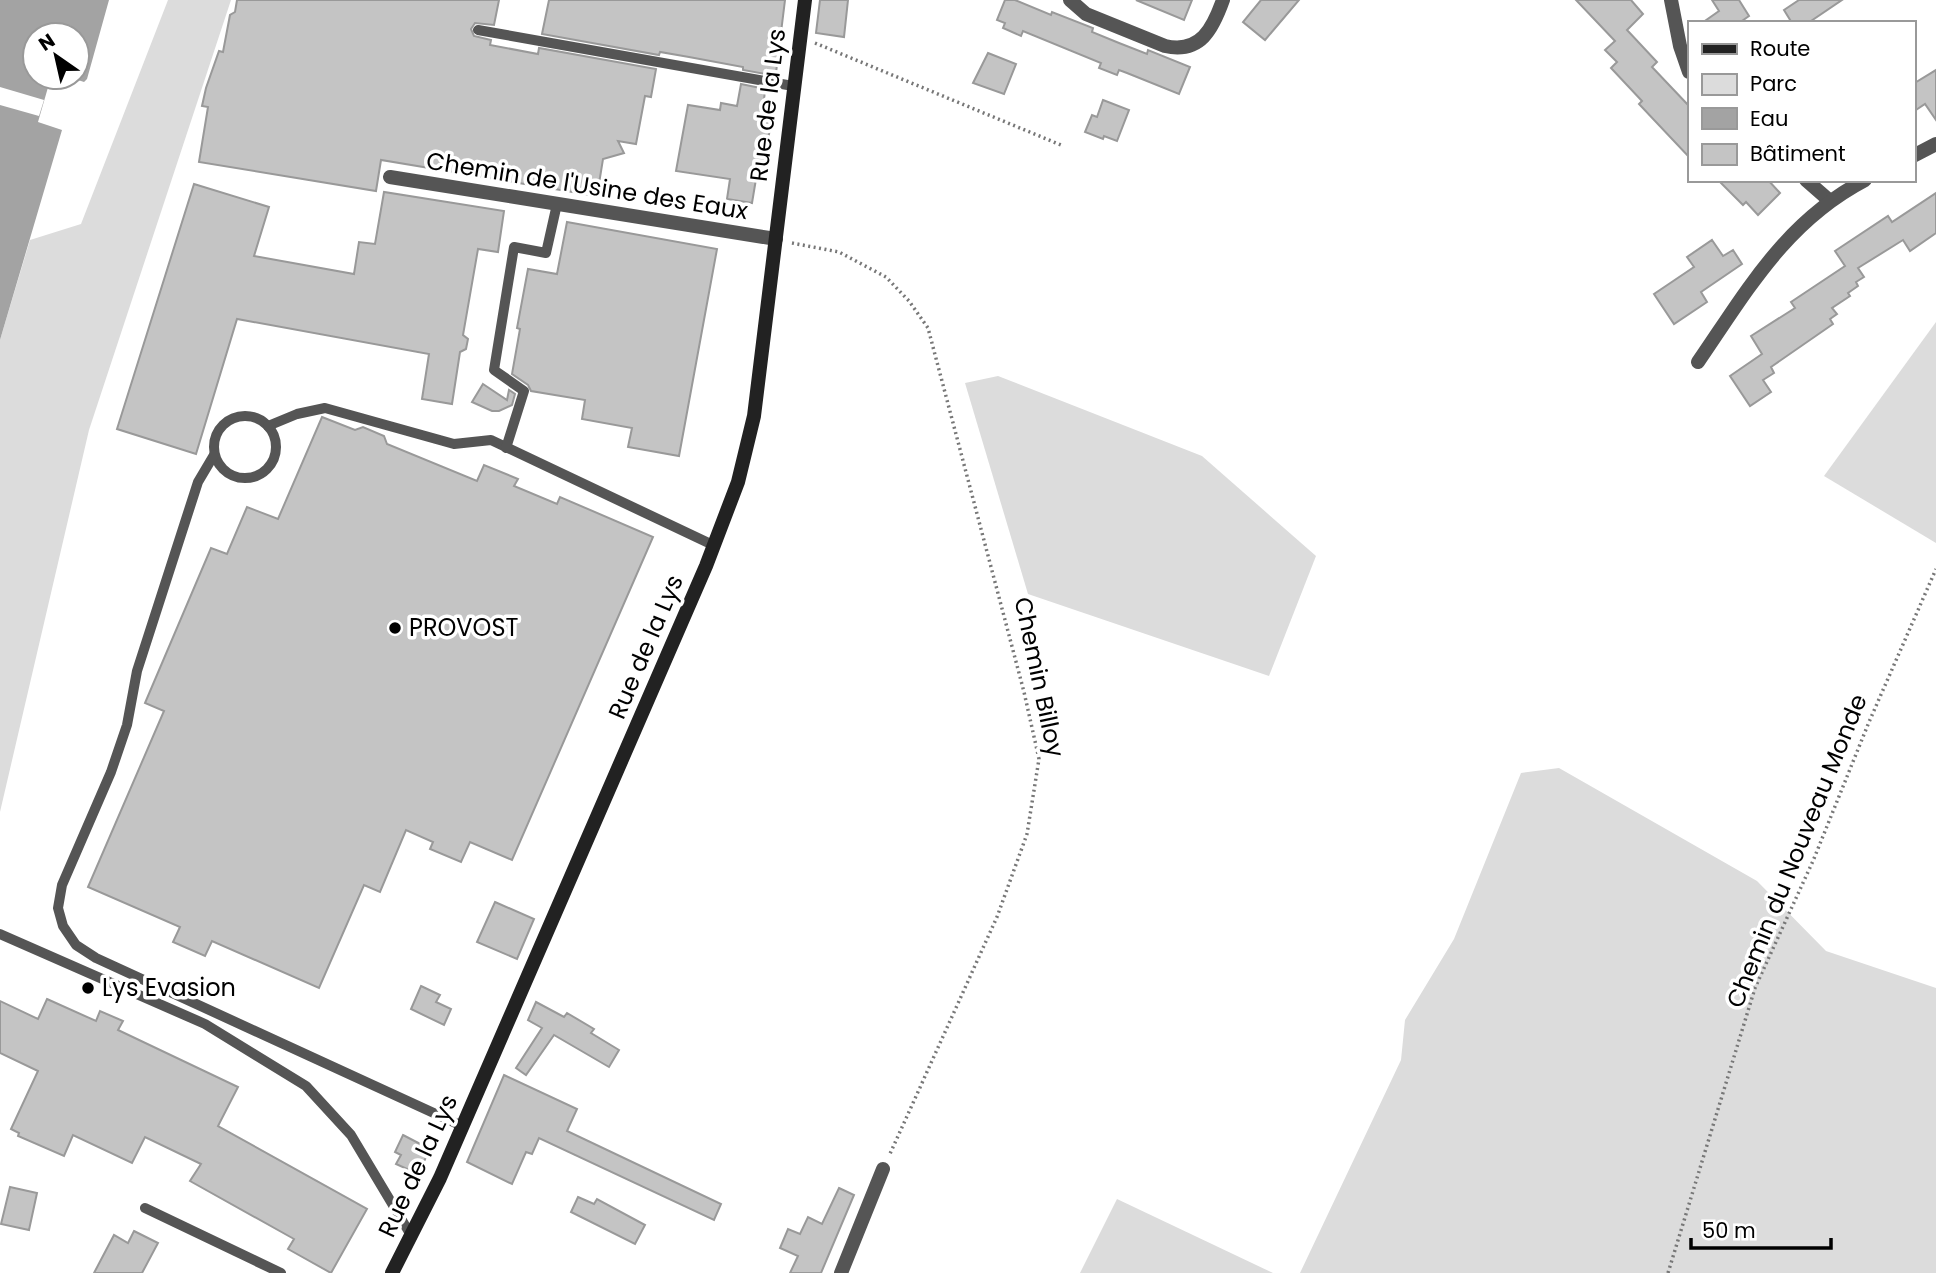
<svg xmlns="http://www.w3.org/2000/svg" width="1936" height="1273" font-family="Poppins,sans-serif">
<rect width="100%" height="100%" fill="#fff"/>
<!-- green -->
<g fill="#dcdcdc">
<polygon points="168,0 231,0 89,430 0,812 0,340 30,240 81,224"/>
<polygon points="1936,322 1936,543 1824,476"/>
<polygon points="998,376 1202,456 1316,556 1269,676 1028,594 965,383"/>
<polygon points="1559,768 1757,881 1826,951 1936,988 1936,1273 1300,1273 1401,1060 1405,1020 1454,939 1521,773"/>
<polygon points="1117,1199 1273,1273 1080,1273"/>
</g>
<!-- water -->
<polygon fill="#a3a3a3" points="0,0 109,0 87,79 84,82 69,77 77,77 77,35 35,35 35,77 51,77 38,122 62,130 0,340"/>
<!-- pier -->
<polygon fill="#fff" points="0,87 44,100 39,116 0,105"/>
<!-- building -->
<g fill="#c4c4c4" stroke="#999" stroke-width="2">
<polygon points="237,0 499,0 494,25 475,23 471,29 474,36 491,40 490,45 538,54 539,48 656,69 651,97 645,96 636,144 618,141 624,153 603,159 597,196 381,160 376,191 199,162 208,107 202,106 206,88 219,51 223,52 230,15 235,12"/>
<polygon points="549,0 785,0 776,73 766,71 766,74 743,70 743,67 689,57 660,52 659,55 542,34"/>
<polygon points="820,0 848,0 844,37 816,33"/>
<polygon points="1005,0 1015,0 1051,15 1052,12 1093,28 1092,32 1119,43 1147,54 1148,50 1190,67 1179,94 1127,73 1119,70 1117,75 1099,68 1101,63 1023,31 1021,36 1003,28 1005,23 997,20"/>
<polygon points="1136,0 1192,0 1184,20"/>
<polygon points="1261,0 1299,0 1265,40 1243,22"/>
<polygon points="1576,0 1631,0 1643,14 1627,30 1657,62 1652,67 1689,106 1689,157 1639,104 1642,101 1611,68 1617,62 1605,50 1615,41"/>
<polygon points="1712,0 1739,0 1749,16 1739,23 1702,23 1719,11"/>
<polygon points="1799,0 1842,0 1808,23 1792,23 1784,10"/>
<polygon points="988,53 1016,64 1004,94 973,83"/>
<polygon points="1936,70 1936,120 1925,104 1913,112 1913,84"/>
<polygon points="741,84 765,89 764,101 774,101 763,174 757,173 752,203 727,199 730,179 676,171 688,105 720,110 721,103 737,106"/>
<polygon points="1103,100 1129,110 1117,141 1104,136 1103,139 1085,132 1092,115 1097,117"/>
<polygon points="1718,180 1768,180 1780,193 1758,215 1746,202 1743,205"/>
<polygon points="194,184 269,207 254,256 354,274 359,242 375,244 384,192 504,211 498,252 478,249 463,335 468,339 466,349 460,352 452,404 422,399 429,354 237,319 196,454 117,429"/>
<polygon points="1936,193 1936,233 1910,251 1903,240 1858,268 1864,277 1856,282 1858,286 1848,293 1850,296 1832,308 1837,314 1830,319 1833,324 1771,367 1774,373 1763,380 1771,392 1750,406 1730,376 1762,354 1751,336 1795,308 1791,302 1845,266 1835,251 1888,216 1892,222"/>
<polygon points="567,222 717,249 679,456 628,447 632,428 582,419 585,400 531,391 528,385 512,374 520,329 517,328 528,269 557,274"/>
<polygon points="1712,240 1723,256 1733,250 1742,264 1701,292 1707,302 1674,324 1654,294 1694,267 1687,257"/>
<polygon points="483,384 507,400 509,390 515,394 512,405 499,411 492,411 472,402"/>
<polygon points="322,417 355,430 363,427 384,436 387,444 477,481 484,465 518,479 514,486 557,504 560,497 653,537 512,860 470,842 461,862 430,849 433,842 406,830 380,892 364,885 319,988 212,941 205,956 173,942 180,927 88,887 164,711 145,703 211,548 227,554 247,507 278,519"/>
<polygon points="495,902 534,919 517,959 477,942"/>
<polygon points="421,986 440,995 436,1002 451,1009 444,1025 411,1009"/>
<polygon points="47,999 96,1021 100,1011 123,1021 118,1030 238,1087 218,1126 367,1209 331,1273 288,1249 294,1239 190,1181 201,1164 145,1137 132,1163 73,1135 64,1156 18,1136 19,1133 11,1129 38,1071 0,1053 0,1001 38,1019"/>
<polygon points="536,1002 564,1017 567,1013 594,1029 591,1033 619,1050 609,1067 554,1035 526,1075 516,1068 542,1028 528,1020"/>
<polygon points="504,1075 577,1109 567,1131 721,1204 714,1220 539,1138 532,1154 526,1152 512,1184 467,1162"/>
<polygon points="403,1135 430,1149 418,1174 396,1164 401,1155 395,1152"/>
<polygon points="10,1187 37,1193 29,1230 1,1224"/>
<polygon points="839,1188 854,1195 821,1273 790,1273 798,1256 780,1248 788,1229 800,1234 808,1217 822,1224"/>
<polygon points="578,1197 594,1204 597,1199 645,1225 635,1244 571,1212"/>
<polygon points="134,1231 158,1243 142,1273 94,1273 114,1235 128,1243"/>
</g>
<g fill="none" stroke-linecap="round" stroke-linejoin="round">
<!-- path -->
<g stroke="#777" stroke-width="3.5" stroke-dasharray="2 3.5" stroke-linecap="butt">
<polyline points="815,43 1061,145"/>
<polyline points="792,243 839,252 886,277 909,301 928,328 1024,692 1039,759 1027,834 997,917 889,1156"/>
<polyline points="1668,1273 1755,988 1813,861 1869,722 1936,569"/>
</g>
<!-- lane -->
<g stroke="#555" stroke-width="10">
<polyline points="478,30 793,86"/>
<circle cx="245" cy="447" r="31"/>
<polyline points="268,426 297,414 325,408 454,444 491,440 715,546"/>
<polyline points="506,448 524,391 494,370 514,247 546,253 557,204"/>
<polyline points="214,455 198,482 137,671 127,725 111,772 62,885 58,908 63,926 76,945 96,958 462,1126"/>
<polyline points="0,934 205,1024 306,1086 351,1135 412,1237"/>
<polyline points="145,1208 281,1273"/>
</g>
<!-- street -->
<g stroke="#555" stroke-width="14">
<path d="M1070,0L1086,14L1165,46C1201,54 1213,28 1223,0"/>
<polyline points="1671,0 1680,46 1689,72"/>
<polyline points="1913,156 1936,144"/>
<polyline points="390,177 776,239"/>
<polyline points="1806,180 1830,201"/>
<path d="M1698,362C1747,291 1785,222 1865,180"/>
<polyline points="841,1273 883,1169"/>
</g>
<!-- secondary -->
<polyline stroke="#222" stroke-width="14" points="392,1273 440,1178 706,566 738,482 754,416 805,0"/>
</g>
<!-- markers -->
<g fill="#000" stroke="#fff" stroke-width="2.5">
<circle cx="395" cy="628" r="7"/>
<circle cx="88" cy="988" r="7"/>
</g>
<g text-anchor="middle" stroke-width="7" stroke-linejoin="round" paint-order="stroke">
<!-- street labels -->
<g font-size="24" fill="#000" stroke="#fff">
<text transform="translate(768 105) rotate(-83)" y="8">Rue de la Lys</text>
<text transform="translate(587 186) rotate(9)" y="8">Chemin de l'Usine des Eaux</text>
<text transform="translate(646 647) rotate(-67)" y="8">Rue de la Lys</text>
<text transform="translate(1039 677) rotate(78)" y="8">Chemin Billoy</text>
<text transform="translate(1797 851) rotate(-68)" y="8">Chemin du Nouveau Monde</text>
<text transform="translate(418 1166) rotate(-65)" y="8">Rue de la Lys</text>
</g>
<!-- poi labels -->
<g font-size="24" fill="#000" stroke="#fff" text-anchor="start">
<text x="409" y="636">PROVOST</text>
<text x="102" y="996">Lys Evasion</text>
</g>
</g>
<!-- legend -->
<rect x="1688" y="21" width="228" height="161" fill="#ffffff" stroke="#999999" stroke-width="2"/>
<rect x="1702" y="44" width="35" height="10" fill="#222222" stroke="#999999" stroke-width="2"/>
<text x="1750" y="56" font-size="21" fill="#000000">Route</text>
<rect x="1702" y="74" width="35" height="21" fill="#dcdcdc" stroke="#999999" stroke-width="2"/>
<text x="1750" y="91" font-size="21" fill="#000000">Parc</text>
<rect x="1702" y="108" width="35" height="21" fill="#a3a3a3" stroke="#999999" stroke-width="2"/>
<text x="1750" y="126" font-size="21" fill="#000000">Eau</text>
<rect x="1702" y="144" width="35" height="21" fill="#c4c4c4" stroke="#999999" stroke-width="2"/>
<text x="1750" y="161" font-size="21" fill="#000000">Bâtiment</text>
<!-- north arrow -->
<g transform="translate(56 56) rotate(326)"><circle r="33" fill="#ffffff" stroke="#999999" stroke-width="2"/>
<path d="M0-5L12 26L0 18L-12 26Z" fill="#000000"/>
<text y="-10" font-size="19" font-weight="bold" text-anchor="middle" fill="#000000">N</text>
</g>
<!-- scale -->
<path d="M1691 1238v10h140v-10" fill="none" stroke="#000000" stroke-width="3.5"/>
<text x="1702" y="1238" font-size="21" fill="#000000" stroke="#ffffff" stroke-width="5" paint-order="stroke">50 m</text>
</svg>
